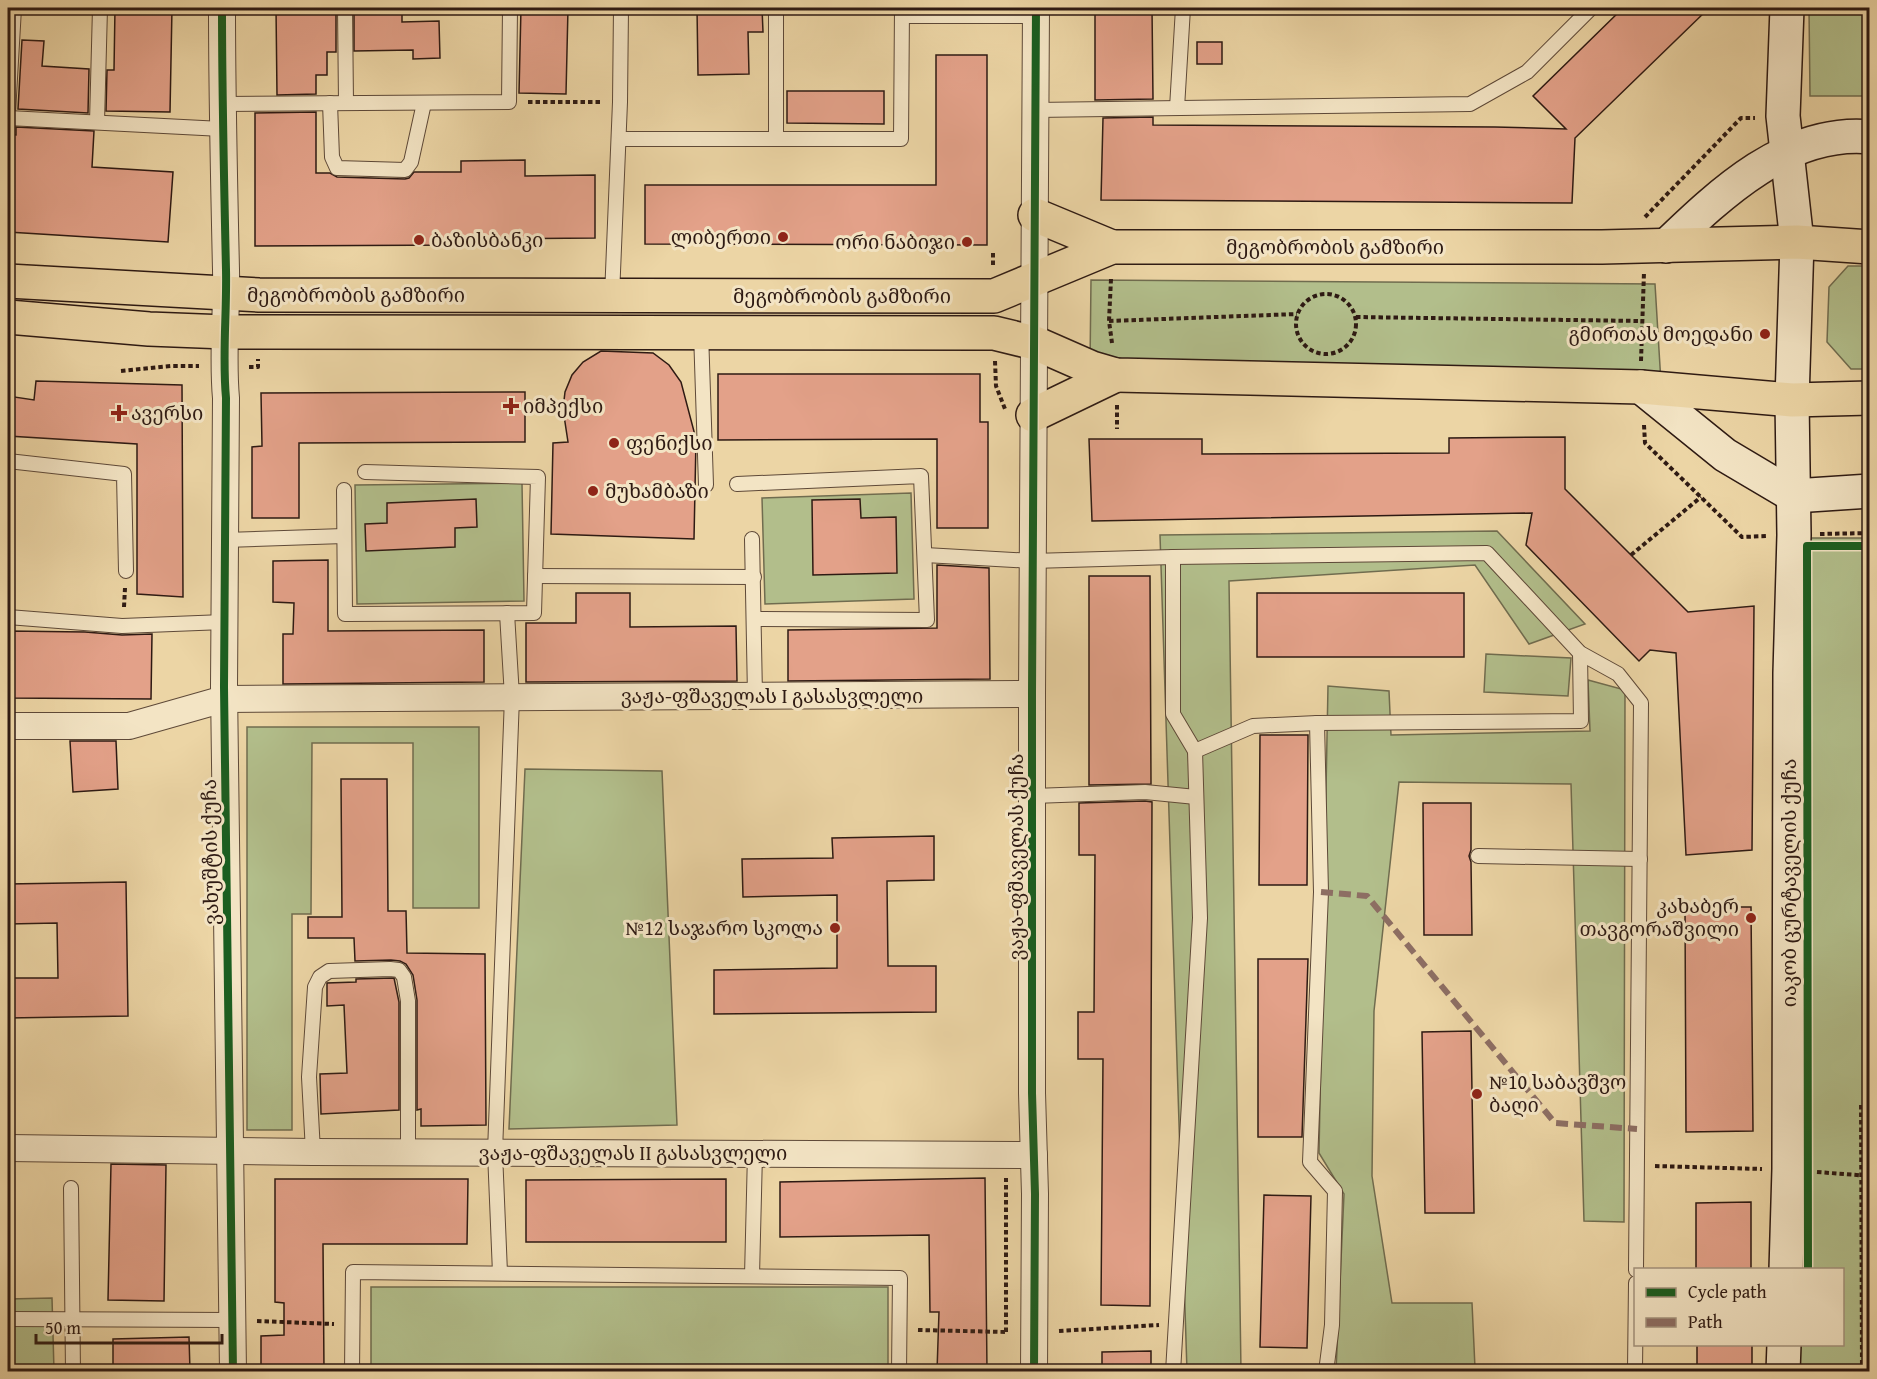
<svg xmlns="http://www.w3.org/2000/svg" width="1877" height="1379" font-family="'Gentium Book Plus','Noto Serif Georgian',serif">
<rect width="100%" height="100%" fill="#ecd5a5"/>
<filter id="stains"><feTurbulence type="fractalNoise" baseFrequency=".00333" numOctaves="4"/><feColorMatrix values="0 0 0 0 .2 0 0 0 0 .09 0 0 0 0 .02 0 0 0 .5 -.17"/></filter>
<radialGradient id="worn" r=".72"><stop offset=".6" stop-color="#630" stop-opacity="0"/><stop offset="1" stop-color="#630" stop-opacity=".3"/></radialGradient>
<!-- green -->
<g fill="#b2be8b" stroke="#706c4f" stroke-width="1.5">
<polygon points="1809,8 1869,8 1869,96 1810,96"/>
<polygon points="1848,266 1869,266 1869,369 1851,369 1827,342 1829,287"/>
<polygon points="1091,280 1655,284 1661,383 1090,365"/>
<polygon points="522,483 524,601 357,604 355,485"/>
<polygon points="911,493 914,599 765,604 762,498"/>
<polygon points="1497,531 1585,624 1529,644 1475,565 1229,581 1241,1371 1187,1371 1160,535"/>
<polygon points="1798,538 1869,538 1869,1371 1796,1372 1796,1345 1842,1344 1842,1270 1797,1269"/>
<polygon points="1486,654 1571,658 1568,696 1484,692"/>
<polygon points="1588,680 1625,690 1624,1222 1584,1221 1571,784 1399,782 1374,1011 1372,1176 1392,1303 1472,1303 1475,1368 1336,1371 1344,1194 1319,1153 1328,686 1389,691 1391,735 1590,731"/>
<polygon points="247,727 479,727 479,908 413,908 413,743 312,743 311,914 292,914 292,1130 247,1130"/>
<polygon points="525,769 662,771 677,1125 509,1129"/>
<rect x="371" y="1287" width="517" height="84"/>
<polygon points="52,1298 54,1371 8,1371 8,1299"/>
</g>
<!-- building -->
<g fill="#e3a189" stroke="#2e1a13" stroke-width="1.5">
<polygon points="115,8 172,8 170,112 106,111 107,70 114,70"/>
<polygon points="276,8 336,8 336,52 327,52 327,75 316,75 316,94 277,95"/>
<polygon points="354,8 402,8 402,22 439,21 440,58 413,59 413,50 354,51"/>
<polygon points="521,8 568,8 566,94 519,93"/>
<polygon points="697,8 762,8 763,32 748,32 749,74 698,75"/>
<polygon points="1095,8 1152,8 1153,99 1095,100"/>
<polygon points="1623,8 1709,8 1575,138 1572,203 1101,200 1103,118 1153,117 1153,125 1495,127 1566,129 1533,96"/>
<polygon points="22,40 44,41 42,66 89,69 88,113 18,109"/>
<rect x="1197" y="42" width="25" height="22"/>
<polygon points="936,55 987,55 987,245 645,244 645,185 936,185"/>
<polygon points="787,91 884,91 884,124 787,123"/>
<polygon points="316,112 316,173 330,173 337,177 405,179 409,178 414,172 461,172 461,161 525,160 525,176 595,175 595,238 464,239 464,245 255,246 255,113"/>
<polygon points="16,127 94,131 92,167 173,172 168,242 8,232 8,134 16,135"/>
<polygon points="601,351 653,353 669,365 681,382 696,439 694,539 551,534 553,443 568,442 563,409 565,392 572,375 583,362"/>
<polygon points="718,374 980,374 980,422 988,422 988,528 937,528 937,439 718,440"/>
<polygon points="36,381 182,385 183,597 137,594 137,444 8,436 8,396 34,400"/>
<polygon points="525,392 525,442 299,443 299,518 252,518 252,447 262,446 261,393"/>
<polygon points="1565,437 1565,489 1688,612 1754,606 1752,850 1686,855 1676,653 1650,650 1639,661 1526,545 1532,513 1092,521 1089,439 1202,439 1202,454 1449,453 1449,438"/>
<polygon points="476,499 477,527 455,528 455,547 366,551 365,524 387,523 387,503"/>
<polygon points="860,499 861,518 896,517 897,573 813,575 812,500"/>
<polygon points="328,560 328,631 484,630 484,682 283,684 283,634 293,634 294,603 273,602 273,561"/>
<polygon points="937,565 989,568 990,679 788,681 788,630 937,628"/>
<polygon points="1089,576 1150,576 1151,784 1089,785"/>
<polygon points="576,593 630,593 630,627 736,626 737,681 526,682 526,623 576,623"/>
<rect x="1257" y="593" width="207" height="64"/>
<polygon points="8,631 85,632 122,635 152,634 151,699 8,698"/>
<polygon points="1260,735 1308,735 1307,885 1259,885"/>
<polygon points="70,741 116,741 118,789 73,792"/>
<polygon points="341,779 387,779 388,911 406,911 407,953 485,954 486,1125 421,1126 421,1109 417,1110 417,1000 413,975 406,964 400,961 391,960 355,961 354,938 308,938 308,917 342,917"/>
<polygon points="1145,801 1152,802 1150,1306 1101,1305 1103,1059 1078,1059 1078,1012 1094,1012 1095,855 1079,855 1079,803"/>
<polygon points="1423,803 1471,803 1471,850 1469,856 1471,862 1472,935 1424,935"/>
<polygon points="934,836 934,880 887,881 888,966 936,966 936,1012 714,1014 714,970 837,968 837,895 743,897 742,859 833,858 832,838"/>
<polygon points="126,882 128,1016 8,1018 8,978 58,978 57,923 8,924 8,884"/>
<polygon points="1685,907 1751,907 1753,1131 1686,1132"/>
<polygon points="1258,959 1308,959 1302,1137 1258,1137"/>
<polygon points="394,978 399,1002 399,1110 321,1114 320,1074 347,1073 344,1005 327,1006 327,983 356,982 356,979"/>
<polygon points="1471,1031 1474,1213 1425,1213 1422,1032"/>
<polygon points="111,1164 166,1165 164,1301 108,1300"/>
<polygon points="985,1178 987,1371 937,1371 939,1312 930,1312 929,1235 780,1237 780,1182"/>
<polygon points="275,1179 468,1179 467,1244 323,1244 324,1371 261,1371 261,1336 284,1335 284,1303 275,1302"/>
<polygon points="726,1179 726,1242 526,1242 526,1180"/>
<polygon points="1264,1195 1311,1196 1307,1348 1260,1347"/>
<polygon points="1751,1202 1751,1269 1696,1269 1696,1203"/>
<polygon points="189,1337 190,1371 113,1371 113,1339"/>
<rect x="1697" y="1344" width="55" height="27"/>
<polygon points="1151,1351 1151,1371 1102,1371 1102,1352"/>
</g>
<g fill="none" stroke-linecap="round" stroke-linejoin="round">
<!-- lane casing -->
<g stroke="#5e4938" stroke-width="16">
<g id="lane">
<polyline points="345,8 346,103"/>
<polyline points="902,16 1036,16"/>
<polyline points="330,103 332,157 337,168 405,170 411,162 424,103"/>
<polyline points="222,104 509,102 510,8"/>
<polyline points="1177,108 1183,8"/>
<polyline points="1035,110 1470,104 1527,72 1591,8"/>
<polyline points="8,113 14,8"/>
<polyline points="8,118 222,129"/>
<polyline points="97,122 100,8"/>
<polyline points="619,139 901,139 902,8"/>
<polyline points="776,139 776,8"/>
<polyline points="612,296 620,102 621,8"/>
<polyline points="701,332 706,485"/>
<polyline points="8,461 124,474 126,571"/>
<polyline points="737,484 921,476 927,620 755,619"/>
<polyline points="344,490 345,614 534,613 538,477 365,472"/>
<polyline points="752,539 755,696"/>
<polyline points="225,540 344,536"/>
<polyline points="925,555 1032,561 1173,557 1487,553 1580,653 1618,674 1641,703 1636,1270"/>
<polyline points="1173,557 1173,714 1195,751 1200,918 1173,1372"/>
<polyline points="535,576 754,577"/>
<polyline points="8,617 122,626 224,622"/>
<polyline points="1317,723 1321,892 1310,1162 1335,1191 1332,1325 1326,1372"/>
<polyline points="1195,751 1253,726 1317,723 1581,721 1580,653"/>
<polyline points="1033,796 1145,792 1196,797"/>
<polyline points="1478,856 1640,859"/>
<polyline points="313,1152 309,1077 315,987 320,977 329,971 390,969 399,970 404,977 408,1001 408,1152"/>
<polyline points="71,1188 73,1372"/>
<polyline points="500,1273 495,1152 512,697 507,613"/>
<polyline points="752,1276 755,1153"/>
<polyline points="8,1319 232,1320"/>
<polyline points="352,1372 353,1272 900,1278 899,1372"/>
<polyline points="1633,1372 1635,1369 1636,1283"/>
</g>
</g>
<!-- street casing -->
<g stroke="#5e4938" stroke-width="28">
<g id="street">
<path d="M222,8C222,95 224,182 226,270C227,313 222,355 226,398L224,687L233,1372"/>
<polyline points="8,726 129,726 224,699 1032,694"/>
<polyline points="8,1148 313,1152 1034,1155"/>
<polyline points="1034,1372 1035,1194 1032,1093 1032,694 1036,8"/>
</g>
</g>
<!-- secondary casing -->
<g stroke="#2e1a13" stroke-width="36">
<g id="secondary">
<path d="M1666,246C1720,194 1788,129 1870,137"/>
<polyline points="1641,387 1725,455 1794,496 1870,491"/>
<polyline points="1786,1270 1789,1169 1790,673 1794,535 1792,400 1797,242 1783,116 1787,8"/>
<polyline points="1783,1372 1784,1344"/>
</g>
</g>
<!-- primary casing -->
<g stroke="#2e1a13" stroke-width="36">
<g id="primary">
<polyline points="1035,215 1112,247"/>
<polyline points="8,281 259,295 994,296 1112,247 1602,247 1797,242 1870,247"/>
<polyline points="8,317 149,329 226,332 994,333 1035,343 1092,368 1116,375 1641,387 1792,400 1870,398"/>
<polyline points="1033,415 1116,375"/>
</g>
</g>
<!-- path -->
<g stroke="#2e1a13" stroke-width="4" stroke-dasharray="4.5 3" stroke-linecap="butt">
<polyline points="528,102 601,102"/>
<polyline points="1645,217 1741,118 1755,118"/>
<polyline points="993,253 993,267"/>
<polyline points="1111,279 1109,321 1112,343"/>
<circle cx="1326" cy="324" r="30"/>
<polyline points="1356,317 1641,321"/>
<polyline points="1109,321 1297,314"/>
<polyline points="995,361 996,386 1005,409"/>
<polyline points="1641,361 1644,272"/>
<polyline points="249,367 258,367 258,359"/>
<polyline points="121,371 171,366 199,366"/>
<polyline points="1117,405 1117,429"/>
<polyline points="1644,425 1645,443 1742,537 1768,536"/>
<polyline points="1867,533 1870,553"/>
<polyline points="1820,534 1870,533"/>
<polyline points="1631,555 1701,497"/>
<polyline points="124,607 125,588"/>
<polyline points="1866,960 1870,613"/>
<polyline points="1861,1105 1862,1372"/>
<polyline points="1655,1166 1762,1169"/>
<polyline points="1817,1172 1870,1176"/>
<polyline points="257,1321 334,1324"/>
<polyline points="918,1330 1006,1332"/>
<polyline points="1059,1331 1159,1325"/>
<polyline points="1006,1332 1006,1178"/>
</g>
<!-- lane -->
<use href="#lane" stroke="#f3e4c4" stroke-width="14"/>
<!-- street -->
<use href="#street" stroke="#f3e4c4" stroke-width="26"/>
<!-- secondary -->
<use href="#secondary" stroke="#f3e4c4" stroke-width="33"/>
<!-- primary -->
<use href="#primary" stroke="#ecd5a5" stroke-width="33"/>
<!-- quiet -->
<polyline stroke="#8d6e63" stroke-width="6" stroke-dasharray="12 6" stroke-linecap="butt" points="1321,892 1367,896 1555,1123 1637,1129"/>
<!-- cycleway casing -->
<g stroke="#f3e4c4" stroke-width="11">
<g id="cycleway">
<path d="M222,8C222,95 224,182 226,270C227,313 222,355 226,398L224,687L233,1372"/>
<polyline points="1808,1270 1807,546 1870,546"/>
<polyline points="1034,1372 1035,1194 1032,1093 1032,694 1036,8"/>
</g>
</g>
<!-- cycleway -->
<use href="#cycleway" stroke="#1b5e20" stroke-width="8"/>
</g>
<!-- markers -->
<g fill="#8f2418" stroke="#f3e4c4" stroke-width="2">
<circle cx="783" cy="237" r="6"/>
<circle cx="419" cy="240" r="6"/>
<circle cx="967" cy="242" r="6"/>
<circle cx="1765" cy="334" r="6"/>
<path d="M508 397h6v6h6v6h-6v6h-6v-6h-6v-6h6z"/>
<path d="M116 404h6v6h6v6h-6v6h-6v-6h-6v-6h6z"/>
<circle cx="614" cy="443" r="6"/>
<circle cx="593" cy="491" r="6"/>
<circle cx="1751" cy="918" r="6"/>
<circle cx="835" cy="928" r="6"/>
<circle cx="1477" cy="1094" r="6"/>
</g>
<g text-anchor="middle" stroke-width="6" stroke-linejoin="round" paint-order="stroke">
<!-- poi labels -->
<g font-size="20" fill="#2e1a13" stroke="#f3e4c4" text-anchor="start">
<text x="771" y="244" text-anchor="end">ლიბერთი</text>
<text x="431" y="247">ბაზისბანკი</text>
<text x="955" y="249" text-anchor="end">ორი ნაბიჯი</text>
<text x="1753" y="341" text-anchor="end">გმირთას მოედანი</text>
<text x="523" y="413">იმპექსი</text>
<text x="131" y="420">ავერსი</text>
<text x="626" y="450">ფენიქსი</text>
<text x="605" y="498">მუხამბაზი</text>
<text x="1739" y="913" text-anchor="end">კახაბერ<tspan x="1739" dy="23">თავგორაშვილი</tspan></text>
<text x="823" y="935" text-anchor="end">№12 საჯარო სკოლა</text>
<text x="1489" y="1089">№10 საბავშვო<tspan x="1489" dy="23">ბაღი</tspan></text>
</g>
<!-- street labels -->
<g font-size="20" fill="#2e1a13" stroke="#f3e4c4">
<text x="1335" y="254">მეგობრობის გამზირი</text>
<text x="356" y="302">მეგობრობის გამზირი</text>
<text x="842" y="303">მეგობრობის გამზირი</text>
<text x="772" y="703">ვაჟა-ფშაველას I გასასვლელი</text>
<text transform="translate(210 852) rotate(-91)" y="7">ვახუშტის ქუჩა</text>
<text transform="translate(1016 857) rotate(-90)" y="7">ვაჟა-ფშაველას ქუჩა</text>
<text transform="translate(1789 883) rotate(-90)" y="7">იაკობ ცურტაველის ქუჩა</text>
<text x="633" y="1160">ვაჟა-ფშაველას II გასასვლელი</text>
</g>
</g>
<!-- margin -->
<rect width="1877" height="1379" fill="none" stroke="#ecd5a5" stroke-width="30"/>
<rect x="9" y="9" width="1859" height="1361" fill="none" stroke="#2e1a13" stroke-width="3"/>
<rect x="15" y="15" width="1847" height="1349" fill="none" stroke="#2e1a13" stroke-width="1.5"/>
<!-- legend -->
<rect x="1634" y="1268" width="210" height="78" fill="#f3e4c4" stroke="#a4937d" stroke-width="1.5"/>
<rect x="1646" y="1288" width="30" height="9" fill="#1b5e20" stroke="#a4937d" stroke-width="1.5"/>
<text x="1688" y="1298" font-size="18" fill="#2e1a13">Cycle path</text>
<rect x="1646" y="1318" width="30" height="9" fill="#8d6e63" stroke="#a4937d" stroke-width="1.5"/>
<text x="1688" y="1328" font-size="18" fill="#2e1a13">Path</text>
<!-- scale -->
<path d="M36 1334v9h186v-9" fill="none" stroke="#2e1a13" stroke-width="3"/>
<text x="45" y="1334" font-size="18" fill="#2e1a13" stroke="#f3e4c4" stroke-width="4.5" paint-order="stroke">50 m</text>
<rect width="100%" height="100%" filter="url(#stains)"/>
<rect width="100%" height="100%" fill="url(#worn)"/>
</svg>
